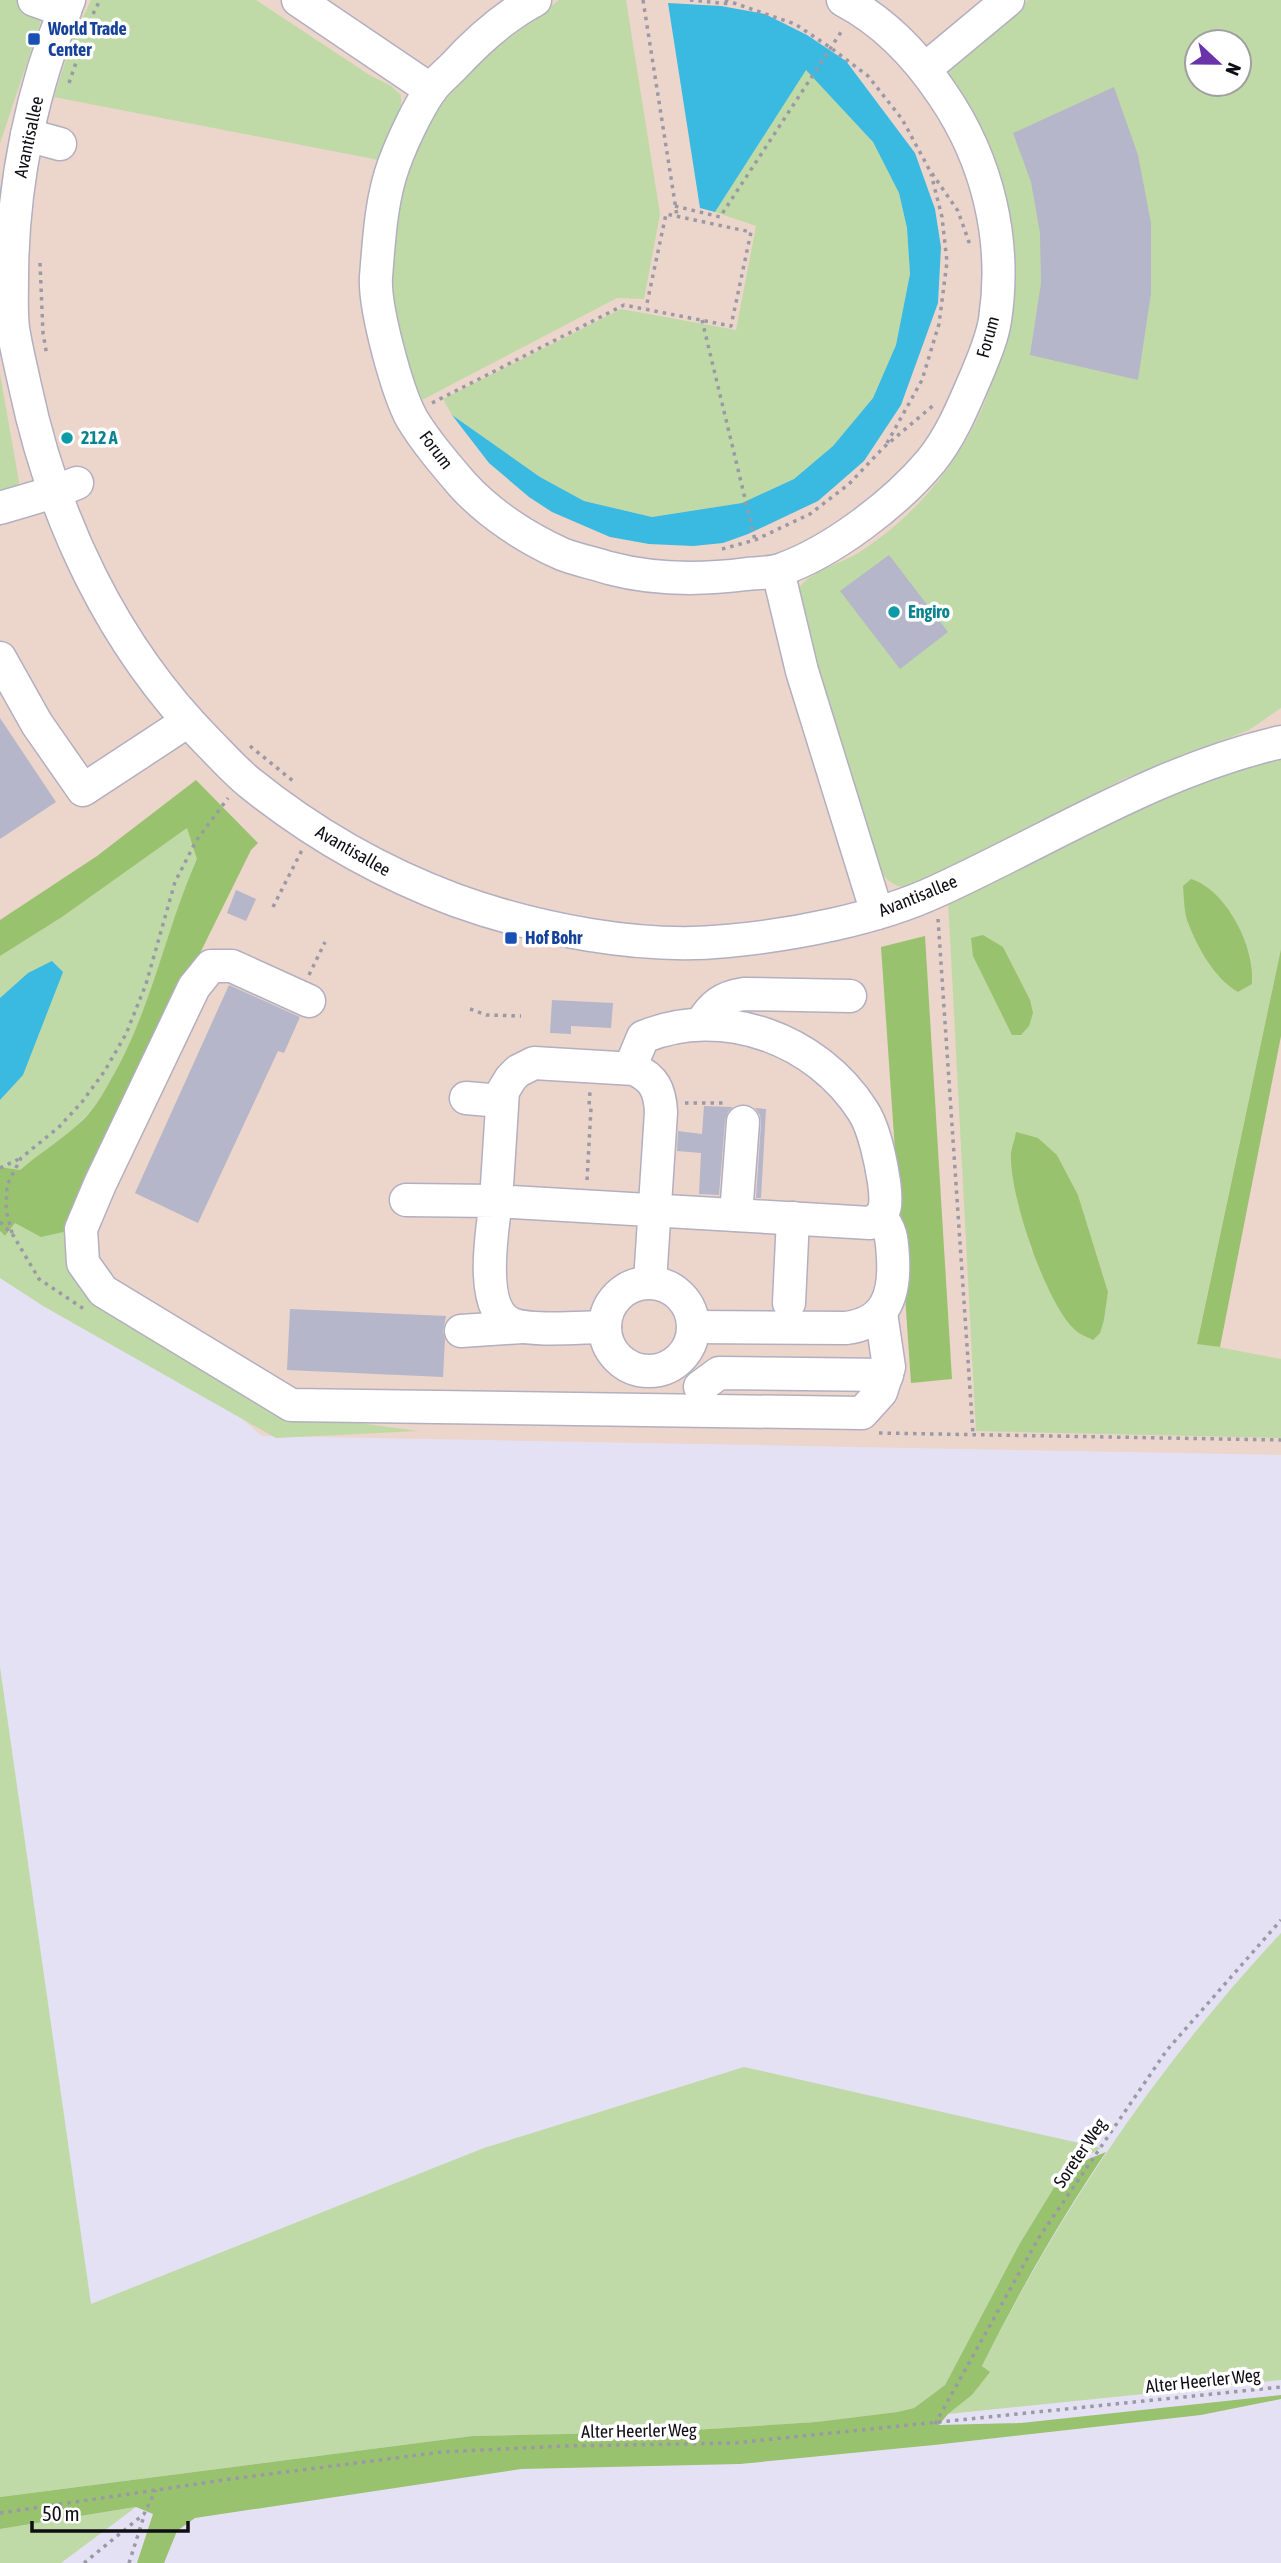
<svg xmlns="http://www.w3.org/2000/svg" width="1281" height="2563" font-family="'Asap Condensed',sans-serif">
<rect width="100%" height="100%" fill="#e5e1f4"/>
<!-- industrial -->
<path fill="#ecd5cb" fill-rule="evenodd" d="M0,0H1281V1455L262,1436L0,1211ZM1197,42H1239V84H1197Z"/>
<!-- green -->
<g fill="#bfdaa6" fill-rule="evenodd">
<polygon points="0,0 48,0 0,143"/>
<polygon points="91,0 256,0 371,76 390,85 401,95 401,107 379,160 54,97 73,38"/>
<polygon points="559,0 626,0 660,214 644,299 617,298 420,401 404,364 385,256 406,176 432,117 470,69"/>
<path d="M1028,0H1281V708L1249,730L1123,779L930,879C908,886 900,894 882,874L794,598C796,594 799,587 802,584C815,570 842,563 858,553C936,504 996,416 1004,324L948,77L955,59ZM1197,42H1239V84H1197Z"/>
<polygon points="806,69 873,142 899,193 907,228 910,274 896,345 873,398 833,446 794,479 742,503 652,517 584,501 540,477 452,415 443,399 621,309 736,330 756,226 715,212"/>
<polygon points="0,374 19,482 14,495 0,500"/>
<path d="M1281,753V949L1197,1343L1281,1359V1438L976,1431L948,900L1135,805ZM1230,911C1242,934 1255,957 1252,984L1238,992ZM1038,1138L1057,1155L1078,1195L1108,1292L1104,1320L1031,1249L1016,1191L1011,1153Z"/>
<path d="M187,828L198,859C165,931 151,1012 110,1081C103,1094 94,1109 82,1120C64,1138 40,1154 20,1170L0,1167V1100L23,1074L39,1031L28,973L0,998V956L62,917Z"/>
<polygon points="15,1223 72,1230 71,1252 322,1418 418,1431 276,1438 43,1306 0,1278 0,1231 5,1236"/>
<polygon points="0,1667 91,2304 484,2148 744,2067 1101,2148 1066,2168 1020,2243 945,2385 914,2408 897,2412 816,2422 653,2433 472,2436 0,2497"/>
<path d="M1281,1933V2380L948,2414L972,2395L989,2372L982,2366C1063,2206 1158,2065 1281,1933Z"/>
<polygon points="136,2507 61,2563 0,2563 0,2529"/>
</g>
<!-- forest -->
<g fill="#98c26d">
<path d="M196,780L258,843L251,850L165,1024L72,1230L41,1237L15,1223L5,1236L0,1231V1167L20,1170C40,1153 64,1138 83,1120C94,1109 103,1094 110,1081C151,1012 165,931 197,859L187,828L62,917L0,956V920L97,856Z"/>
<path d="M1191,879C1227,890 1256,949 1252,984L1238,992C1214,978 1197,947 1187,920C1184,910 1184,897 1183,886Z"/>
<polygon points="983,935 1003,947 1030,1000 1033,1013 1029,1026 1021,1035 1012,1035 973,956 971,938"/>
<polygon points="925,936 952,1379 911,1383 881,947"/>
<polygon points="1281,949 1281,1036 1220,1347 1197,1344"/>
<path d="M1016,1132L1038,1138L1057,1155L1078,1195L1108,1292L1104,1320L1100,1333L1093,1340C1087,1337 1079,1334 1074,1329C1045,1301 1009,1194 1011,1153C1012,1146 1015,1139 1016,1132Z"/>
<path d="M1106,2152C1060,2220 1019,2292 982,2366L990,2372L972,2395L948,2414L939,2425L1021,2423L1281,2395V2399L1201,2415L934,2445L740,2464L521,2469L195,2518L177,2531L164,2563H137L153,2514L136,2507L0,2529V2497L472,2436L663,2432L816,2422L897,2412L914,2408L945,2385L1020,2243L1066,2168Z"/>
</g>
<!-- water -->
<g fill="#3ab9e1">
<polygon points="668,3 721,6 765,14 807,35 846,61 915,153 935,209 941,247 938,303 901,405 864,461 818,501 748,534 723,543 693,546 649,544 610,537 552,512 529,497 489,463 452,415 540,477 584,501 652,517 742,503 794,479 833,446 873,398 896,345 910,274 907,228 899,193 873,142 806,70 715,212 700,208"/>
<polygon points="52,961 63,972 23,1075 0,1100 0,998 28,973"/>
</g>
<!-- building -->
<g fill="#b5b6c9">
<polygon points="1114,87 1138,155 1151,223 1151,293 1138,380 1030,355 1041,283 1040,233 1031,182 1013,133"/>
<polygon points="889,555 948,632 900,669 840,591"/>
<polygon points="0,718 56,802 0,839"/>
<polygon points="236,890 256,899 246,921 227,913"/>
<polygon points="229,985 300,1017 284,1053 278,1051 198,1223 135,1193"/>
<polygon points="552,1000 613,1003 611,1028 571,1026 571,1034 550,1033"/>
<polygon points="704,1106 733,1107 728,1112 725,1121 719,1195 699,1194 701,1153 677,1151 678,1131 702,1134"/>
<polygon points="755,1108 766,1109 761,1198 756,1198 761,1123 760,1115"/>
<polygon points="290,1309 446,1316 443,1332 445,1339 443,1377 287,1370"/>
</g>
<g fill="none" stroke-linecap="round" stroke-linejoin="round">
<!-- minor casing -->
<g stroke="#b3afc1" stroke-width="35">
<g id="minor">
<polyline points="34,0 65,11"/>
<path d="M69,0C32,86 12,185 12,279C12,295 11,312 13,328C16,348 21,367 25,386C53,518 112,645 208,742C221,755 235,771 250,783C312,833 380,872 455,900C535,929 641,950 727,941C793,935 877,919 937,891C1051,839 1158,770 1281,742"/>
<polyline points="298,0 431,90"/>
<path d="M535,0C503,17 477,41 453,67C445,75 436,82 430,91C417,110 402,142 394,164C381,199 379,240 376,277C374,307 397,392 412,419C426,442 444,463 462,484C488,513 526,538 562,554C577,560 594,563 609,568C654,580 701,580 747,574C758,573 770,573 780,570C832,552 896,503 931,461C952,435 964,404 977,374C984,357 992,339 995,320C1007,241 988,161 943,95C917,56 885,22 843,0"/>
<polyline points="925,69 1008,0"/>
<polyline points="27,135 60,144"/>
<polyline points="0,508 54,492 77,483"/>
<polyline points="778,571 802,671 877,913"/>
<polyline points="0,658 37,724 83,790 188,721"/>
<polyline points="309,1001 232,966 211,966 194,987 100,1184 81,1229 83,1263 103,1291 291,1405 862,1413 881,1392 889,1367 881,1313"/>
<path d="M701,1024C712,1005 723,997 744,994L850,996"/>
<path d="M630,1068L643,1037C723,1004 817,1039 863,1111C874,1128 881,1162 884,1182C886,1199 889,1216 870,1223C745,1215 620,1208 496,1201L503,1091L511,1078L518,1071L534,1063L634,1069C654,1078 660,1090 661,1112L650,1282"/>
<polyline points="466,1098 501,1101"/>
<path d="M406,1200L496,1201C492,1231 478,1310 512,1324C531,1332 583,1327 605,1327"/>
<polyline points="736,1215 743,1122"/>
<circle cx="649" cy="1327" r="44"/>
<polyline points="789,1303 793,1218"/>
<path d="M694,1327L846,1328C887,1323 895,1294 893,1258C892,1242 892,1229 880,1217"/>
<polyline points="461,1331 522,1327"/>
<polyline points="700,1387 719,1373 887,1375"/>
</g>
</g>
<!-- path -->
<g stroke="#9c99a7" stroke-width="3.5" stroke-dasharray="3.5 5" stroke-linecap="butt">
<polyline points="643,0 677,216"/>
<polyline points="690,0 730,4"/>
<polyline points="725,0 795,24 831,48 868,76 902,119 929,169 958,211 970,245"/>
<polyline points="93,14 100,0"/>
<polyline points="69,83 80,51"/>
<polyline points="675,206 720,217 843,29"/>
<polyline points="40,263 43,333 47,356"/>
<polyline points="702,320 755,540"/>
<polyline points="432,403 624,305 731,326 751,232 666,214 646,308"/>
<polyline points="887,443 922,380 939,324 947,262 942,217 931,174"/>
<polyline points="722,549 755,540 810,514 849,484 884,447 935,404"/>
<polyline points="250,746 293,781"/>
<polyline points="273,907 302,850"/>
<polyline points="938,919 973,1434"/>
<polyline points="309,975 325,942"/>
<polyline points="470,1009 486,1015 521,1016"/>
<polyline points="685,1103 726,1103"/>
<polyline points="0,1168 19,1159"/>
<polyline points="587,1180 591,1108 589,1106 590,1091"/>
<polyline points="0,1222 13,1235 39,1279 84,1309"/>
<polyline points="12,1233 6,1210 7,1185 21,1158 59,1127 82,1102 104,1072 126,1034 146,984 175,882 196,841 228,798"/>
<polyline points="879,1433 1281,1440"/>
<polyline points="935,2424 1038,2239 1167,2050 1281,1920"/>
<polyline points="0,2513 231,2479 442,2452 564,2446 734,2443 1281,2387"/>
<polyline points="84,2563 144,2514 156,2490"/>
<polyline points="129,2563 144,2516"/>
</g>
<!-- minor -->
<use href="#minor" stroke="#fff" stroke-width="32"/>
</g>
<!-- markers -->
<g fill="#1a4fb4" stroke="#fff" stroke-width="2.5">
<rect x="27" y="32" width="14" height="14" rx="3.5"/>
<rect x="504" y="931" width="14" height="14" rx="3.5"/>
</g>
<g fill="#0f9aa8" stroke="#fff" stroke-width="2.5">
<circle cx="67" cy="438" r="7"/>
<circle cx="894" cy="612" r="7"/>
</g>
<g text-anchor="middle" stroke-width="7" stroke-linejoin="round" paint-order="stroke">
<!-- transit labels -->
<g font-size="18" font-weight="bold" fill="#164399" stroke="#fff" text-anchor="start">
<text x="48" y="35">World Trade<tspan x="48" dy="21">Center</tspan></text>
<text x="525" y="944">Hof Bohr</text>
</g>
<!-- street labels -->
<g font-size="18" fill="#0f0e14" stroke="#fff">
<text transform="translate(29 137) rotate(-78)" y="6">Avantisallee</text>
<text transform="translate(988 337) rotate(-75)" y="6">Forum</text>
<text transform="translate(436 450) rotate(53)" y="6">Forum</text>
<text transform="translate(353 851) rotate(30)" y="6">Avantisallee</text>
<text transform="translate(918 896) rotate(-22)" y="6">Avantisallee</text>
<text transform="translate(1080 2153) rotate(-56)" y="6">Soreter Weg</text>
<text transform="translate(1203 2381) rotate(-6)" y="6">Alter Heerler Weg</text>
<text transform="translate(639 2431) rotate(-1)" y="6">Alter Heerler Weg</text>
</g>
<!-- culture labels -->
<g font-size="18" font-weight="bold" fill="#0d838f" stroke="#fff" text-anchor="start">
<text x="81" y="444">212 A</text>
<text x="908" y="618">Engiro</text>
</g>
</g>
<!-- north arrow -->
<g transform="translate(1218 63) rotate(112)"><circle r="33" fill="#ffffff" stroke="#9f9fa1" stroke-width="2"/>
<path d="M0-5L12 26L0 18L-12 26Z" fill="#6b33a9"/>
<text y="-10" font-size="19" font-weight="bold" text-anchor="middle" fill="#0f0e14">N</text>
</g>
<!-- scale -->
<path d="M32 2521v10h156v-10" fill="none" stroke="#0f0e14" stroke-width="3.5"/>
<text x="42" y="2521" font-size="21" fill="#0f0e14" stroke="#ffffff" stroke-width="5" paint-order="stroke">50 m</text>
</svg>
